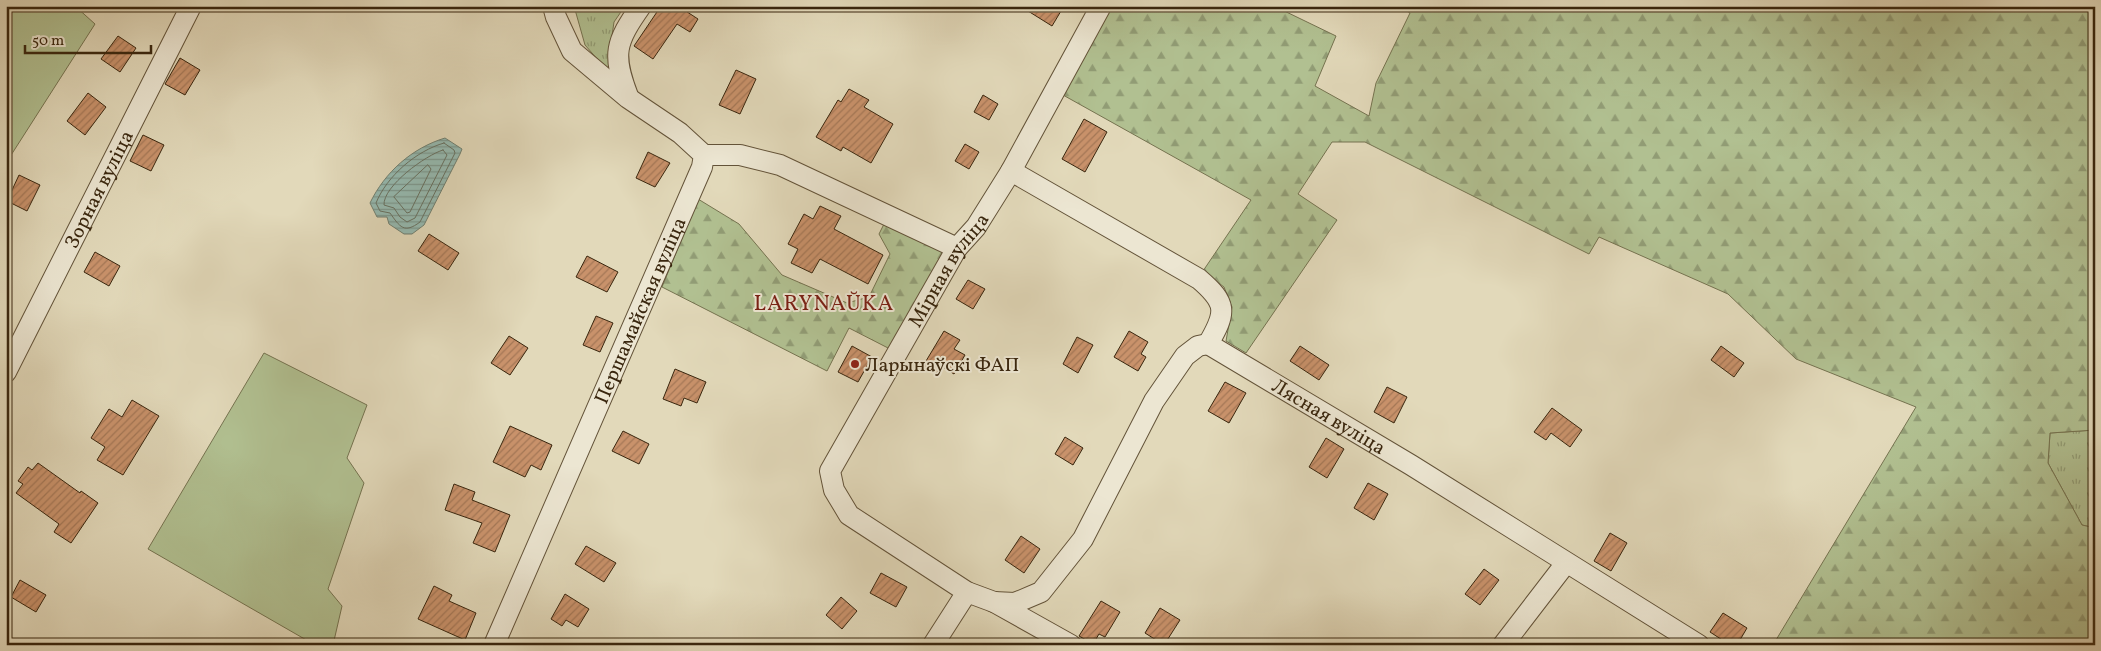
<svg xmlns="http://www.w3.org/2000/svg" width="2101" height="651" font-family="Vollkorn,serif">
<defs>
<pattern id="grass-tufts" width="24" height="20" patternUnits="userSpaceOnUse" patternTransform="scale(1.25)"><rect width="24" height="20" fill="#b1c091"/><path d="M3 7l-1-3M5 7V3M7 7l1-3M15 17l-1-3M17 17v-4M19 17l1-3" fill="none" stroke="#919c75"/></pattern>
<pattern id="forest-firs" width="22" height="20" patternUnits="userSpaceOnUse" patternTransform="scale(1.25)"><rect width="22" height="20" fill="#b1c091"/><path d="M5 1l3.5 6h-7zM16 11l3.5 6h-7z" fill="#919c75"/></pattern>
<pattern id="water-rules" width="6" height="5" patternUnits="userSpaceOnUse" patternTransform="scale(1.25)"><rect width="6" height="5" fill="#95bab1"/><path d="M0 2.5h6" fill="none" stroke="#7b978e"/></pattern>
<pattern id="building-hatch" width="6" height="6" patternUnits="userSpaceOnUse" patternTransform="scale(1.25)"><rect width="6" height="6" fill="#c9926b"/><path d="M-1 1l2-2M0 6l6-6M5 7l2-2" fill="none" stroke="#a47756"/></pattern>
</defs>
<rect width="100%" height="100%" fill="#e2d9ba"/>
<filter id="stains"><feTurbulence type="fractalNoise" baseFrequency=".004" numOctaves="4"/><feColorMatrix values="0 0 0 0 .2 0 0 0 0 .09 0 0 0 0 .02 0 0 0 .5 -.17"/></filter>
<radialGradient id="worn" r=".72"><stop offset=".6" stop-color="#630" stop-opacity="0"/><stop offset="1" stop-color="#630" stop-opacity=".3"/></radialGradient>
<!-- grass -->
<g fill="url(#grass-tufts)" stroke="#757350">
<polygon points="574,6 625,6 614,22 609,56 613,77 585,45"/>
<polygon points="2095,430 2095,528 2082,525 2048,463 2050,433"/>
</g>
<!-- forest -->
<g fill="url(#forest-firs)" stroke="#757350">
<polygon points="1111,6 1274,6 1336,36 1315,86 1369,116 1376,83 1410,13 1399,6 2095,6 2095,430 2050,433 2048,463 2082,525 2095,528 2095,638 2089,645 1773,645 1916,407 1796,359 1728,294 1599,237 1589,254 1365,142 1332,142 1298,194 1337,220 1246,353 1226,341 1232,307 1224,287 1203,271 1251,200 1063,95"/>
<polygon points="698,199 739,224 782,275 847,303 869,297 890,254 879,234 886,220 948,251 890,349 849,328 827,371 662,287"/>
</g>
<!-- green -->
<g fill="#b1c091" stroke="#757350">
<polygon points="6,6 75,6 95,24 6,163"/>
<polygon points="264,353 367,405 347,458 364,483 328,589 342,606 333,645 315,645 148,549"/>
</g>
<!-- water -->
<path fill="url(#water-rules)" stroke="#707f70" d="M445,138L462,149L460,154L424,225L412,234H404L389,224L387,217H377L370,203C385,172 412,148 445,138Z"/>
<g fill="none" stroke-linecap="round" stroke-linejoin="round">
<!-- shore -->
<g stroke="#677060" stroke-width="1">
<path d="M444,143L454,150L455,153L420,222C404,234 400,227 390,213L380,211L376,203C387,176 416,151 444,143Z"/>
<path d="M443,150L447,155L415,218L407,222L400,217L394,208L384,205C383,186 426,155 443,150Z"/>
<polygon points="428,165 431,169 410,212 407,213 394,197"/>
</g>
</g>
<!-- building -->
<g fill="url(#building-hatch)" stroke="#39260e">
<polygon points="661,6 678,6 698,19 690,32 677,24 653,59 634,46"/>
<polygon points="1020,6 1064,6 1052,26"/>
<polygon points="118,36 136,48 120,72 101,59"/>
<polygon points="180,58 200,70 185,95 165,84"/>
<polygon points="736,70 756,79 740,114 719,105"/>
<polygon points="849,89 869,100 864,107 893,124 871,163 843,147 841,151 816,137 838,100 841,102"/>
<polygon points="88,93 106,107 85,135 67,121"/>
<polygon points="983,95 998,104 989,120 974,112"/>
<polygon points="1084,119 1107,132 1085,172 1062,159"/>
<polygon points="143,135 164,145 151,171 130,161"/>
<polygon points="965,144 979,152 969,169 955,161"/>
<polygon points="648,152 670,163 655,187 636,178"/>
<polygon points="19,175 40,185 27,211 7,201"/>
<polygon points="820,206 841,216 834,229 883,255 868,284 820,259 812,273 791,263 798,249 788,244 804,214 813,219"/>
<polygon points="429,234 459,253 448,270 418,251"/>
<polygon points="95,252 120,266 109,286 84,272"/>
<polygon points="587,256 618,272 607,292 576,277"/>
<polygon points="968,280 985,289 973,309 956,299"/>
<polygon points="596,316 613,323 600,352 583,345"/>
<polygon points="944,331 960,340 954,349 965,355 954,374 941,366 937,373 923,366"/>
<polygon points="1129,331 1148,342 1141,354 1146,357 1138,371 1114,357"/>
<polygon points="509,336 528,348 510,375 491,363"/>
<polygon points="1077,337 1093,345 1078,373 1063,364"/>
<polygon points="852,346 872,357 858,382 838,372"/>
<polygon points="1300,346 1329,365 1319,380 1290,361"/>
<polygon points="1721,346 1744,363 1734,377 1711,360"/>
<polygon points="675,369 706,382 697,403 684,398 681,406 663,399"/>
<polygon points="1225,382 1246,393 1229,423 1208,411"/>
<polygon points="1387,387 1407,397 1394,423 1374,412"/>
<polygon points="132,400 159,416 123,475 97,460 105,447 91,438 109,409 122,417"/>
<polygon points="1552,408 1582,430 1570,447 1551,433 1546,440 1534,432"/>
<polygon points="510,426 552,445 541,470 531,465 525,477 493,462"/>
<polygon points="623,431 649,444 639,464 612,451"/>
<polygon points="1065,437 1083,448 1073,465 1055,454"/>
<polygon points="1326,438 1344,449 1327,478 1309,467"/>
<polygon points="38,463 80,493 81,491 98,503 71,543 54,532 59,524 16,493 23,484 18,481 28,467 32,470"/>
<polygon points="1368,483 1388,494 1374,520 1354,508"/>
<polygon points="454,484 475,492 472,500 510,515 495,552 473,543 482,523 445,510"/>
<polygon points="1610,533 1627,543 1611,571 1594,561"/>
<polygon points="1021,536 1040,549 1024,573 1005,560"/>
<polygon points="586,546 616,563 604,582 575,564"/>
<polygon points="1484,569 1499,580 1480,605 1465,594"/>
<polygon points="881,573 907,587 896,607 870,593"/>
<polygon points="20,580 46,595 36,612 11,597"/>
<polygon points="434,586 452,595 449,601 476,613 465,640 418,619"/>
<polygon points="565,594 589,609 578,627 566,620 562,626 551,619"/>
<polygon points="841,597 857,611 842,629 826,615"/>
<polygon points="1101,601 1120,612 1105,637 1099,634 1093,644 1079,636"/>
<polygon points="1160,608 1180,620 1164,645 1145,633"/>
<polygon points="1723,613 1747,628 1737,645 1730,645 1710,632"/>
</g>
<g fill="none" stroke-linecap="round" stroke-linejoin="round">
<!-- street casing -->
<g stroke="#635339" stroke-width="22">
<g id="street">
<path d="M628,96C612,54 615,43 641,6"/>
<polyline points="704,155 740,155 780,165 957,248"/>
<path d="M1011,171L1199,279C1227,303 1227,312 1208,344"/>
<path id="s1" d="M1208,344L1411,465L1699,645"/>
<path id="s2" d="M6,372L191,6"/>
<polyline points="994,602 1015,603 1041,592 1083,539 1154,401 1185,356 1198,346 1208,344"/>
<path id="s3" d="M494,645L702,167L704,155L680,133L628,98L572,51L556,17L553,6"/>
<polyline points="933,645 967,592"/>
<path id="s4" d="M1071,645L994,602L967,592L849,515L834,490L830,471L957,248L976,227L1011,171L1101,6"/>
<polyline points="1503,645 1566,563"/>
</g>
</g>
<!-- street -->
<use href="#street" stroke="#ece6d2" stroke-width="20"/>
</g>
<!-- markers -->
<circle fill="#8f2418" stroke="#ece6d2" stroke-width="2" cx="855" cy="364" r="5"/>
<g text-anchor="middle" stroke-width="4" stroke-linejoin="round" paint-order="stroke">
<!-- street labels -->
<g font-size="20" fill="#39260e" stroke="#ece6d2">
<text dy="7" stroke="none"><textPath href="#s2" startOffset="205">Зорная вуліца</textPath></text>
<text dy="7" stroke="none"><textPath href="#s4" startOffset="540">Мірная вуліца</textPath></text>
<text dy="7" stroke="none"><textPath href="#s3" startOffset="365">Першамайская вуліца</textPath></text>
<text dy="7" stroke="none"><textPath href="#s1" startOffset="141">Лясная вуліца</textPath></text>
</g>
<!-- poi labels -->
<g font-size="20" fill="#39260e" stroke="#ece6d2" text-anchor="start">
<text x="865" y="371">Ларынаўскі ФАП</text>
</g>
<!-- quarter labels -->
<g font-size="22" letter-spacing="1" fill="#7a1f14" stroke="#ece6d2">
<text x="824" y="310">LARYNAŬKA</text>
</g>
</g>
<!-- margin -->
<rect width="2101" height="651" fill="none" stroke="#e2d9ba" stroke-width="25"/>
<rect x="8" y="8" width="2086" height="636" fill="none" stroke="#39260e" stroke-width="2.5"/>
<rect x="12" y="12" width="2076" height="626" fill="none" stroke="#39260e"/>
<!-- scale -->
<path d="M25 45v8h126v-8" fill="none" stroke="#39260e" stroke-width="2.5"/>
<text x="32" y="45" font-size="15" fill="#39260e" stroke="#ece6d2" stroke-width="4" paint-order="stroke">50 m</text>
<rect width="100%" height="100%" filter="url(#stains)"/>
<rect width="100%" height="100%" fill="url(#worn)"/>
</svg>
